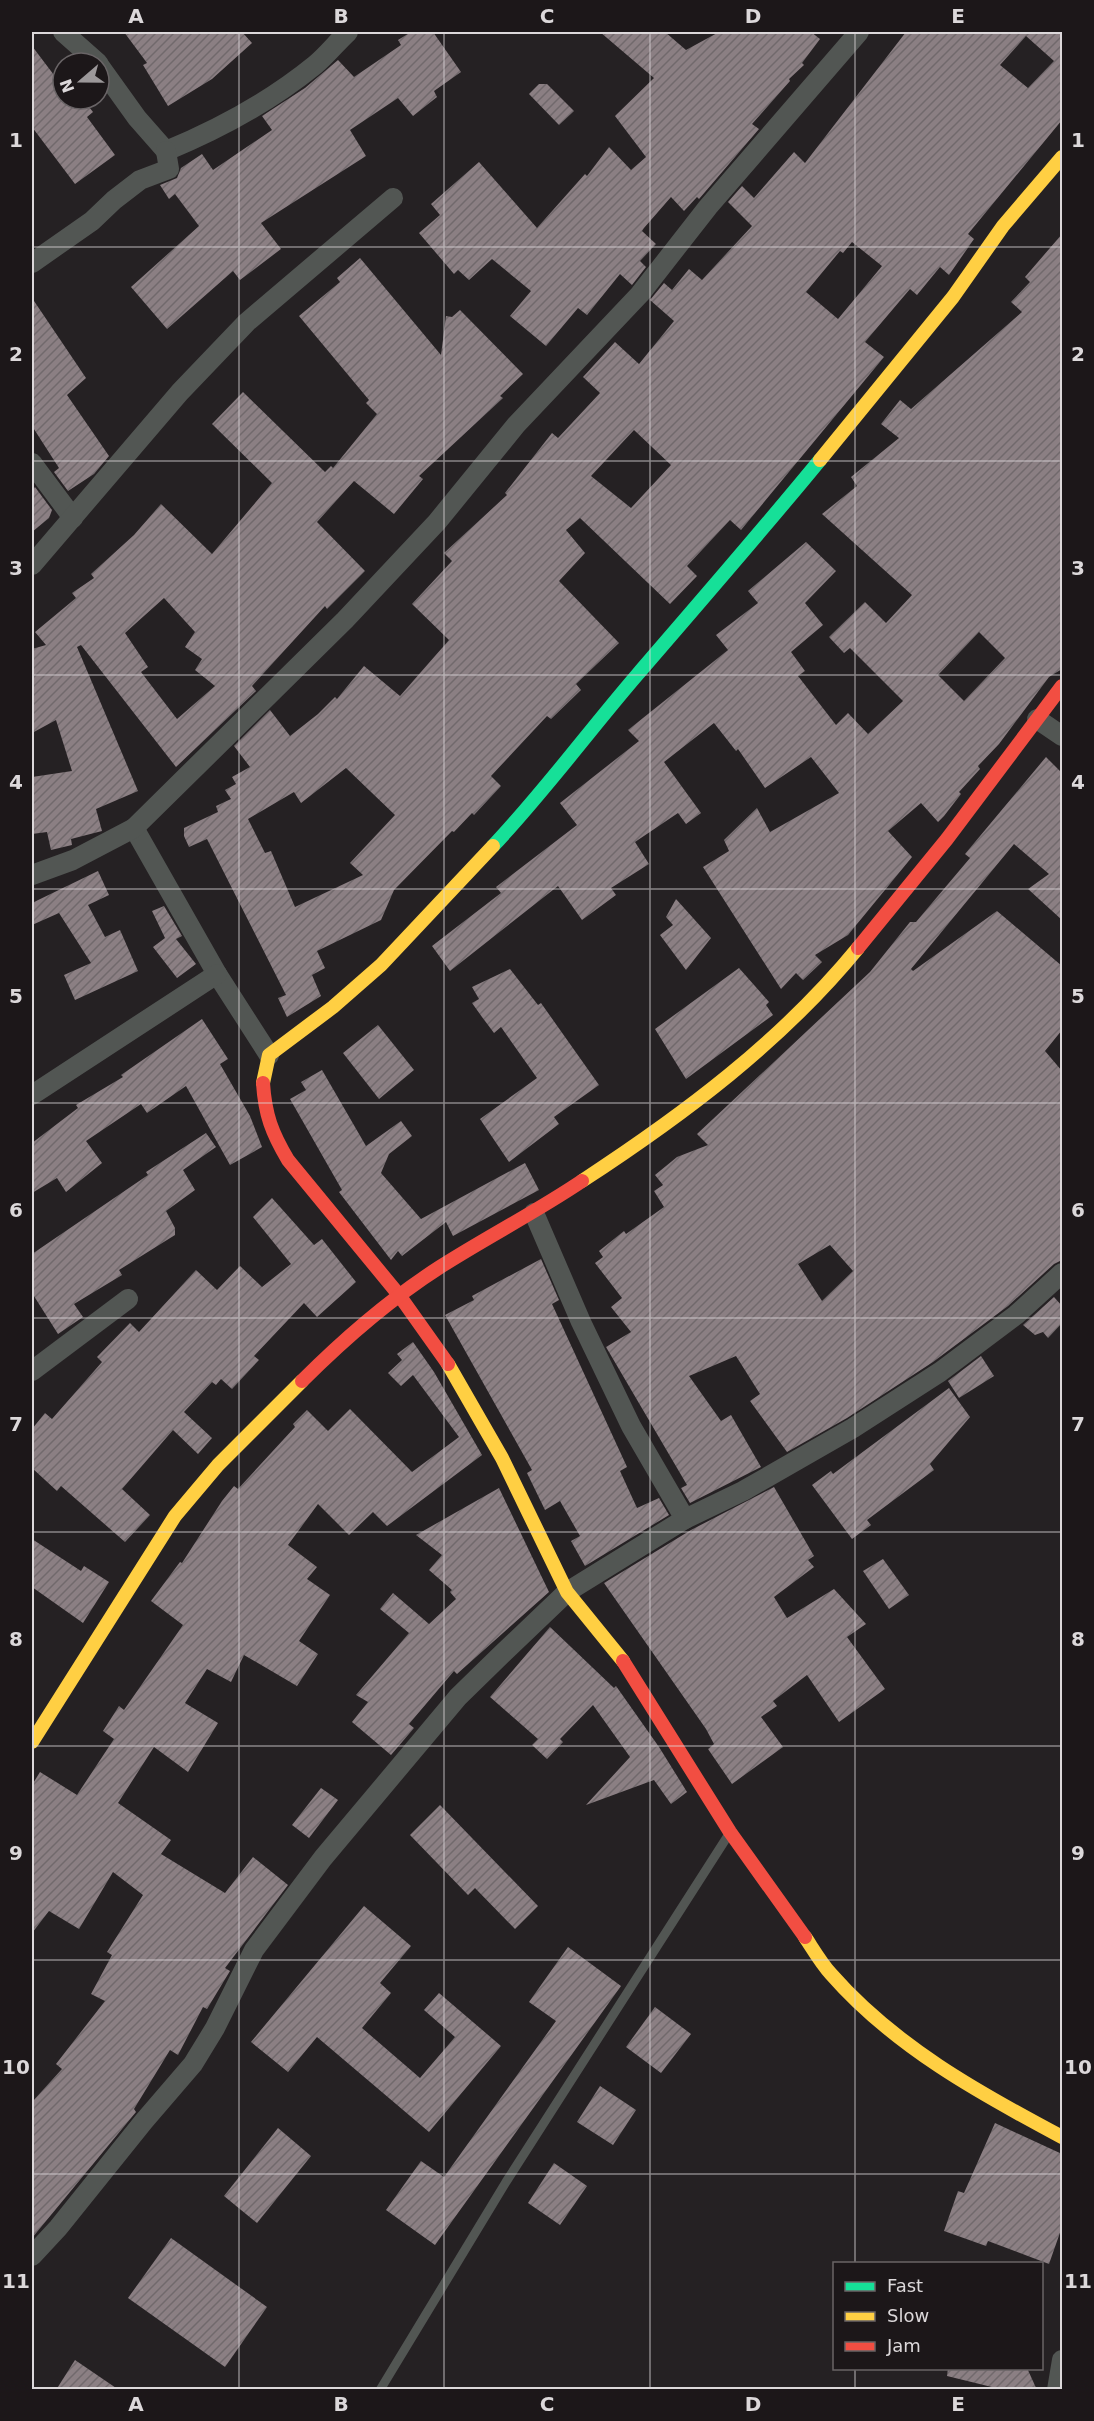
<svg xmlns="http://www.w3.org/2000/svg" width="1094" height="2421" font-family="'DejaVu Sans',sans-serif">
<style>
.building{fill:url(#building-hatch);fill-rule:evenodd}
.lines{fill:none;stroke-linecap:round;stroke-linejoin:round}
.lane{stroke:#525653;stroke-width:9}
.street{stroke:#525653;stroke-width:20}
.fast{stroke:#16e098;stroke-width:14}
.slow{stroke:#ffcf43;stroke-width:14}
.jam{stroke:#f24e42;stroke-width:14}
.grid{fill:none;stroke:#dcd8da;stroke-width:1.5;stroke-opacity:0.55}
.neatline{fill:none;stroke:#dcd8da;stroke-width:2}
.grid-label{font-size:20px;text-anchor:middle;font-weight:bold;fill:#dcd8da}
</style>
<defs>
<pattern id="building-hatch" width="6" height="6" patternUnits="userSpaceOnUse" patternTransform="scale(1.5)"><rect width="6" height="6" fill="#8b7f83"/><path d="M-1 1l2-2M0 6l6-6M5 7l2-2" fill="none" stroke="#71696c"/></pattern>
</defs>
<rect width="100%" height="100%" fill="#252123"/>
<g class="building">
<polygon points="124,32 242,32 252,43 212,79 168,106 143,65 147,63"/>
<polygon points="411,32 433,32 461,72 434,91 437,97 413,116 398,98 350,130 366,156 261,223 281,249 240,280 233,271 167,329 131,287 199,226 175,194 169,199 160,185 177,178 181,168 202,154 213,170 272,130 262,116 305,88 338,60 354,77 401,45 398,40"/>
<polygon points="600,32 665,32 686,50 719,32 811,32 820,39 802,63 804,65 789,79 790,81 752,124 759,129 699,199 697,197 684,211 671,197 644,228 642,231 656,244 640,261 646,267 632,285 620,274 587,315 578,308 546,346 510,316 531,291 492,259 469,280 458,270 454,274 419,233 440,215 431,204 479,162 537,228 585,174 587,176 609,147 631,170 646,157 615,116 654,78"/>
<path d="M906,32H1062V120L968,234L974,239L949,275L940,267L917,295L910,289L865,342L884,357L741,530L730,520L687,566L697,576L670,604L580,518L566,530L585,553L559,581L619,643L576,684L581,690L551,719L547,716L491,776L501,786L474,815L472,813L454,832L452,831L394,890L381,920L317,951L325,968L312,975L321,996L287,1017L278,998L286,995L207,839L189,847L184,836V828L218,812L216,806L231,799L225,790L236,784L232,777L250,767L234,746L270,710L290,736L318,714L335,697L337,699L364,666L400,696L449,640L412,604L452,561L444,553L507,495L505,493L552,433L558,438L600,393L583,377L615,342L639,364L674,321L650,300L664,283L672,290L689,269L702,280L752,226L728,202L742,186L754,198L794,152L805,163ZM1026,36L1054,61L1028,88L1000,65ZM852,242L882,266L838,319L806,292L840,251L843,253ZM634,430L671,465L631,508L591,476ZM346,768L395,815L350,863L363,875L295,907L271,851L265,853L248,819L294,792L301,803Z"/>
<polygon points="32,46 63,87 63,99 83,99 93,112 87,117 115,155 75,184 32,127"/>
<polygon points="539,84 547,84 574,111 559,125 529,94"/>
<path d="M1062,234V669L1049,677L999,744L978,766L980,769L959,792L961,794L944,816L938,822L921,803L888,831L912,857L848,935L815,955L822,962L803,980L796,973L781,989L703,867L729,851L724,840L757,808L770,832L839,793L811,757L765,788L738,749L736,751L714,723L664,762L701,813L686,824L678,813L635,842L649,864L611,888L616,895L582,920L558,886L450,971L432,946L501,893L496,887L577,825L560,803L639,741L628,730L728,650L716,635L758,603L748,591L806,542L836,571L805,603L823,625L791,652L805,671L798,676L836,725L848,713L868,734L903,701L850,648L844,653L829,637L865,602L886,623L912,595L822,514L857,486L851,477L899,438L881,424L900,400L911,409L1022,312L1011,302L1030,282L1025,277ZM979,632L1005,658L964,701L938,675Z"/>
<path d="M360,258L441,355L446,316L452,317L460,310L523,374L500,396L503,398L419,476L423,479L394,514L354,481L317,522L365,571L327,609L325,606L252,686L256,691L176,767L81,645L77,647L138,791L96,809L102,831L71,839L72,845L51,850L47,832L32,834V777L72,771L56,720L32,733V649L46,645L35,632L76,598L72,593L94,578L91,574L134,535L161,504L212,554L272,483L212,424L243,392L325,472L331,466L333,468L377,414L366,403L369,400L299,316L340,282L337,278ZM164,598L195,632L185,647L202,659L195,670L215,686L177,719L141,672L148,667L125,633Z"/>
<polygon points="32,298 86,378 67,395 109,456 94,474 68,491 54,472 59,468 32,426"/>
<polygon points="35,487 52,510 49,518 32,532 32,490"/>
<path d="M1046,757L1062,773V920L1028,889L1049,874L1014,844L911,969L913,971L997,911L1062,966V1030L1045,1051L1062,1071V1260L1054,1264L1008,1306L933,1362L847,1418L787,1452L750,1401L760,1394L736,1356L689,1376L721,1421L731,1415L761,1467L690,1503L681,1488L687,1485L606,1347L631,1332L611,1307L622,1298L595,1263L603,1257L599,1251L624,1231L626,1234L664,1207L654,1191L663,1185L655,1175L677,1157L708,1145L697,1134L870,972L910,922H916L970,858L965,854ZM830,1245L853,1271L822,1301L798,1264Z"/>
<polygon points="98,871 109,895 88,905 105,937 120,930 138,971 75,1000 64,975 91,963 59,913 32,925 32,903"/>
<polygon points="676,899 711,938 686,970 660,935 673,925 666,917"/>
<polygon points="164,906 182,936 176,939 196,964 177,978 153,947 165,938 152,911"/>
<polygon points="739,968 769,1002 766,1005 773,1015 686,1079 655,1029"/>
<polygon points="510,969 538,1005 541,1003 599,1085 554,1117 559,1124 509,1162 480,1119 537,1078 501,1027 494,1033 482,1017 472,1003 479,999 472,987"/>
<polygon points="202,1019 228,1059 220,1064 250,1116 262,1147 230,1165 186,1086 147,1113 141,1104 86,1141 102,1163 66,1192 57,1178 32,1193 32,1143 78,1108 76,1105 123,1077 121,1075"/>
<polygon points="378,1025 414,1070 379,1099 343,1053"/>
<polygon points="322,1070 366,1146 401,1121 412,1136 389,1154 381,1173 421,1219 525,1163 539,1190 453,1236 446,1222 402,1256 398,1251 391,1260 339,1192 342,1190 290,1099 306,1090 301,1082"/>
<polygon points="206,1133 216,1147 183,1170 195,1190 166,1211 175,1228 175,1235 119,1270 122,1275 74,1304 83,1317 58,1334 32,1293 32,1254 148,1175 146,1172"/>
<polygon points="272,1198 314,1245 322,1239 356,1282 317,1317 304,1303 254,1356 259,1360 232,1389 221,1379 216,1385 212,1382 184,1412 212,1438 198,1454 173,1430 122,1489 150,1515 125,1542 61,1486 57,1491 32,1468 32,1429 45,1413 52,1419 102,1362 97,1357 130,1323 139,1332 196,1270 217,1290 240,1266 262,1287 291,1264 253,1217"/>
<polygon points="541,1259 559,1300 552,1304 627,1467 620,1471 637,1508 659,1498 669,1515 585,1566 571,1541 580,1536 560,1501 545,1510 527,1473 532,1470 445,1315 474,1300 472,1296"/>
<polygon points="1054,1297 1062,1306 1062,1323 1048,1338 1043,1332 1035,1335 1023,1325"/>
<polygon points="413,1342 434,1372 482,1455 387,1526 373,1512 349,1535 318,1504 288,1545 317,1567 307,1579 330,1595 299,1641 318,1654 297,1686 244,1655 231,1682 207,1669 185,1703 218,1723 188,1772 154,1747 118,1803 171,1840 161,1854 225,1893 253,1857 288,1885 225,1968 230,1971 207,2009 203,2007 178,2055 170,2050 134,2109 136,2112 32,2238 32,2102 62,2069 56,2064 105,2001 91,1994 112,1955 107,1952 143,1895 113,1872 79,1929 49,1911 32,1933 32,1785 40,1772 77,1795 114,1739 103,1731 119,1706 124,1710 183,1625 151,1601 180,1562 182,1563 222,1501 234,1486 238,1489 295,1427 293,1424 307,1410 328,1431 350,1409 412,1472 459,1437 413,1375 401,1386 388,1373 402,1360 397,1354"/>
<polygon points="981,1356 994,1376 959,1398 948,1381"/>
<polygon points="949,1388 970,1417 930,1464 934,1470 867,1520 871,1525 852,1539 812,1485 831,1471 833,1474"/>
<polygon points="774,1487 814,1556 808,1560 814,1567 774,1597 787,1618 834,1589 866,1624 847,1637 885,1689 839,1722 807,1675 773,1701 777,1706 761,1717 783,1747 732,1784 708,1749 714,1744 706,1729 604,1583 691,1530"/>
<polygon points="499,1488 549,1592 457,1674 454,1671 409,1724 414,1728 391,1755 352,1722 368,1702 356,1695 409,1633 380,1609 393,1593 429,1624 456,1599 450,1592 452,1590 429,1570 442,1555 416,1535"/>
<polygon points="32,1539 81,1571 84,1566 109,1582 83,1623 32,1587"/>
<polygon points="883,1559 909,1595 889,1609 863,1571"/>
<polygon points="550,1627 614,1688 616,1686 659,1747 687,1792 671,1804 654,1780 586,1805 630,1757 593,1705 560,1739 563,1742 547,1759 532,1745 538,1739 490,1697"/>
<polygon points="321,1788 338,1800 309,1838 292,1825"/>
<polygon points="440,1805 538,1906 515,1929 475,1888 468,1895 410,1835"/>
<polygon points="364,1906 411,1946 380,1983 391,1993 362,2028 420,2078 455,2037 424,2010 439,1993 501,2046 429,2132 317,2037 288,2072 251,2042"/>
<polygon points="568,1947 621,1986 435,2245 386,2210 421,2161 444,2177 556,2021 529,2002"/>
<polygon points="655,2007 691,2034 661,2073 626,2047"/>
<polygon points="600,2086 636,2110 613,2145 577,2122"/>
<polygon points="995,2123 1062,2154 1062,2227 1049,2264 988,2241 986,2246 944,2231 958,2191 964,2193"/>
<polygon points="278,2128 311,2156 257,2223 224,2196"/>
<polygon points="554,2163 587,2186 560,2225 528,2203"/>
<polygon points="171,2238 267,2307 225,2367 128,2298"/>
<polygon points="75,2360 119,2390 56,2390"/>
<polygon points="948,2368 1027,2368 1037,2390 1004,2390 947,2376"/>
</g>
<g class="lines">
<polyline class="lane" points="380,2390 506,2182 729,1834"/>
<g class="street">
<polyline points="63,32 98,63"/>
<path d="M99,65L137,118L166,151C217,130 272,100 315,65C327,55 337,42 348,32"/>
<polyline points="32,263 92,221 114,200 140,180 169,169 166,151"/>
<polyline points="32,463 73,518"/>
<polyline points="32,565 180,392 247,322 393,198"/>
<polyline points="1037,719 1062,736"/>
<polyline points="134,828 217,974 269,1055"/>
<polyline points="32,875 73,860 134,828 345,620 437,522 516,425 640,294 708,207 859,32"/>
<polyline points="32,1095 217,974"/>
<polyline points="534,1213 581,1322 631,1426 685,1519"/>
<polyline points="32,1371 128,1299"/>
<polyline points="32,2256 58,2228 144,2121 193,2064 215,2028 254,1950 323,1858 458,1697 501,1655 567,1592 685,1519 743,1491 853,1428 940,1372 1016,1315 1062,1273"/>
<polyline points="1057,2390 1062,2360"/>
</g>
<path class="fast" d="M493,846C544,792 588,732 637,675C698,604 760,533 820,460"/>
<g class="slow">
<polyline points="820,460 953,297 1003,226 1062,157"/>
<polyline points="263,1083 269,1055 333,1007 381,965 493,846"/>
<path d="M582,1181C683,1115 781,1042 858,948"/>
<polyline points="448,1364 502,1458 567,1592 623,1661"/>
<polyline points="32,1742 175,1516 218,1465 302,1381"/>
<path d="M805,1937C813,1949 821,1963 831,1974C894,2046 979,2093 1062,2137"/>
</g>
<g class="jam">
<polyline points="858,948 947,839 1062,686"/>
<path d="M263,1083C265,1115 272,1133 288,1160L399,1295L448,1364"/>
<path d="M302,1381C344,1339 390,1299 440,1267C487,1237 536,1212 582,1181"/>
<polyline points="623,1661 730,1832 805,1937"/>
</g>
</g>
<path class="grid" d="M239,32V2390M444,32V2390M650,32V2390M855,32V2264M32,247H1062M32,461H1062M32,675H1062M32,889H1062M32,1103H1062M32,1318H1062M32,1532H1062M32,1746H1062M32,1960H1062M32,2174H1062M855,2368V2390"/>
<rect width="1094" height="2421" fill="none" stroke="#1c1719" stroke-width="66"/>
<rect x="833" y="2262" width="210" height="108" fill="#1c1719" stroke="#696466" stroke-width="1.5"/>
<rect x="845" y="2282" width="30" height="9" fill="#16e098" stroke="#696466" stroke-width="1.5"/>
<text x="887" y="2292" font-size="18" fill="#dcd8da">Fast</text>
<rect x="845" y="2312" width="30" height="9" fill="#ffcf43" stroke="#696466" stroke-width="1.5"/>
<text x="887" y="2322" font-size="18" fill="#dcd8da">Slow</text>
<rect x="845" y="2342" width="30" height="9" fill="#f24e42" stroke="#696466" stroke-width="1.5"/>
<text x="887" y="2352" font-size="18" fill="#dcd8da">Jam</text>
<g transform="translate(81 81) rotate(250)"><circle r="28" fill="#1c1719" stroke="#696466" stroke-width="1.5"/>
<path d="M0-4.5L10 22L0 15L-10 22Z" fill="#9c989a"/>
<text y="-9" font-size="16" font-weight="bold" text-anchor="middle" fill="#dcd8da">N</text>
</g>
<rect x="33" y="33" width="1028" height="2355" class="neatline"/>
<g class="grid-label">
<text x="136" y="23">A</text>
<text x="341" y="23">B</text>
<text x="547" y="23">C</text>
<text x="753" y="23">D</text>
<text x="958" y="23">E</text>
<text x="16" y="147">1</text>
<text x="1078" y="147">1</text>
<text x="16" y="361">2</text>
<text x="1078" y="361">2</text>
<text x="16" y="575">3</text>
<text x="1078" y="575">3</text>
<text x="16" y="789">4</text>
<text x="1078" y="789">4</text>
<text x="16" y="1003">5</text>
<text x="1078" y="1003">5</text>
<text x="16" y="1217">6</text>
<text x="1078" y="1217">6</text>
<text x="16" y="1431">7</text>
<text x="1078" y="1431">7</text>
<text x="16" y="1646">8</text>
<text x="1078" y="1646">8</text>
<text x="16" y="1860">9</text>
<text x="1078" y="1860">9</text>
<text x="16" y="2074">10</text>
<text x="1078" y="2074">10</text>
<text x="16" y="2288">11</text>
<text x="1078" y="2288">11</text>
<text x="136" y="2411">A</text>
<text x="341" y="2411">B</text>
<text x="547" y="2411">C</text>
<text x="753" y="2411">D</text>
<text x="958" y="2411">E</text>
</g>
</svg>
